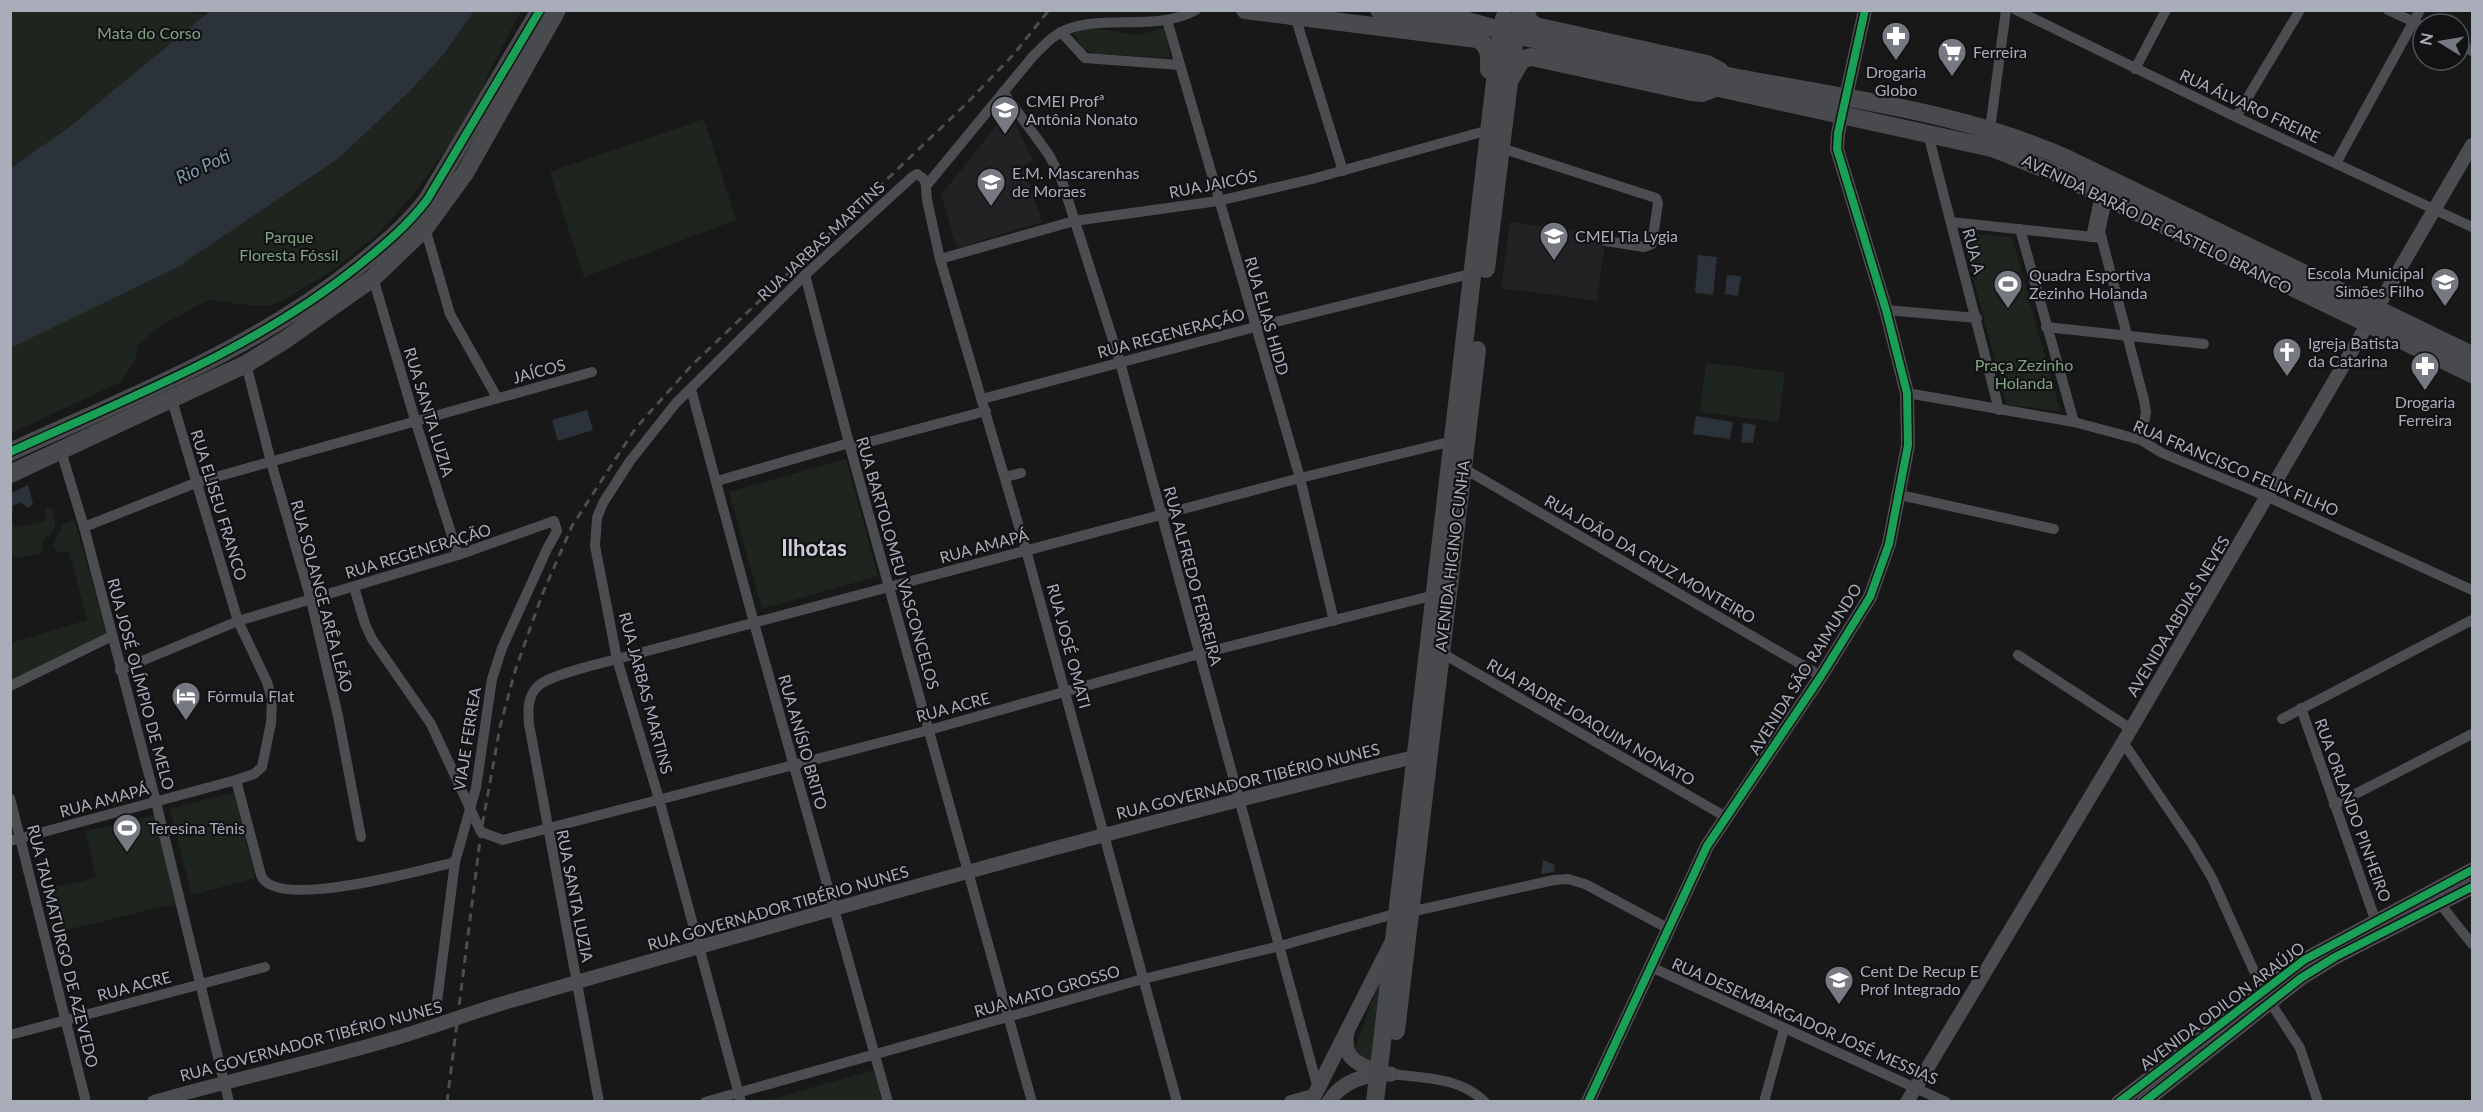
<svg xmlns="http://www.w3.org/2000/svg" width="2483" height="1112" font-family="Lato,sans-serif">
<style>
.built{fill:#222224}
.green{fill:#1e251f}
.water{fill:#2b323a}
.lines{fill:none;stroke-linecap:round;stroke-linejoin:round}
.minor{stroke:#4c4d51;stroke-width:10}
.tertiary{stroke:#4c4d51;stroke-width:14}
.secondary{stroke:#4b4b4f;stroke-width:15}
.primary{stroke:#494a4d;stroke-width:18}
.rail{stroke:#4c4d50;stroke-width:3;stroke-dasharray:8 6;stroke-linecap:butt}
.primary-bridge{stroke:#494a4d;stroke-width:18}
.cycleway-casing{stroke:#121214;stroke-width:11}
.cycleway{stroke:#1a9f57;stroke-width:8}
.labels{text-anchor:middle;stroke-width:4.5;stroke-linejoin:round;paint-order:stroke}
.park-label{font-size:16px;fill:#80a383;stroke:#121214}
.poi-label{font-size:16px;fill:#a9adb9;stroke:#121214;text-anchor:start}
.street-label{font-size:16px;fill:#a9adb9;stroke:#121214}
.water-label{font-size:18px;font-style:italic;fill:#809bb3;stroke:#121214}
.district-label{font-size:22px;font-weight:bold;fill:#cacdd5;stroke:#121214}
</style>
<rect width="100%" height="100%" fill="#181818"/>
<g class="built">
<polygon points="1009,110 1033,161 1023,166 1042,222 957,248 941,195"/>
<polygon points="1510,222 1606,235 1597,301 1501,288"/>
</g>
<g class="green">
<path d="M194,10L193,13L206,14L207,11H210L207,14C143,68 80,121 11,168V11Z"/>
<polygon points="474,11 521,11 492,66 481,93 450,143 417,190 378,234 333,270 284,300 267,306 238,304 210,299 159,327 137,346 136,359 121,382 11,433 11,348 178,267 339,158 409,92 444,54"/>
<path d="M1165,27L1170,58L1096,54L1083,49L1073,32C1096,23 1118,36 1141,34C1149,33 1157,29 1165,27Z"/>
<polygon points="704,119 736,220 584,277 550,172"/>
<polygon points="1961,233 2012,237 2060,411 2007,405"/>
<polygon points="1706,363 1785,372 1779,422 1700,412"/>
<polygon points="846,459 878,576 762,609 729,492"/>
<path d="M50,508L53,510C56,529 57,529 42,541L43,553L17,558L11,554V521L16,528L46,521L45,509Z"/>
<polygon points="74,519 107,635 11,682 11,643 87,620 69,551 57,553 53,546 63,524"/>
<polygon points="234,792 255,878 192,895 170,809"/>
<polygon points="155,815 175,904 53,933 43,890 96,878 86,831"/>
<path d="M1381,977L1374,1062C1364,1061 1359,1056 1355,1048Z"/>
<polygon points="873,1070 882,1101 765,1101"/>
</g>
<g class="water">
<polygon points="210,11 474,11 444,54 409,92 339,158 178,267 11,348 11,168 69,127"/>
<polygon points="1698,255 1717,257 1713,295 1695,293"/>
<polygon points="1727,275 1741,276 1738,296 1725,294"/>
<polygon points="587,410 593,430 558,441 552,420"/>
<polygon points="1696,416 1733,422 1730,439 1693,434"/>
<polygon points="1743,423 1756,425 1753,443 1741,442"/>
<polygon points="28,485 33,504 28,508 21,502 12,506 13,512 11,513 11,493"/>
<polygon points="1543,860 1555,865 1554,872 1541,874"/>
</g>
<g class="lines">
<g class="minor">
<polyline points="2016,10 2236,117 2472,227"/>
<polyline points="2388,10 2423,26"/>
<polyline points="1295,16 1343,171"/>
<polyline points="1167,20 1300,478 1334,621"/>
<polyline points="1061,32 1085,58 1180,65"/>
<polyline points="2459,44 2472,51"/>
<polyline points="2135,69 2166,10"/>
<polyline points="1003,92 1049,155 1061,178 1120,362 1317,1085"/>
<polyline points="2236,117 2300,10"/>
<polyline points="1990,129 2006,10"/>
<polyline points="1928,134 1999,410"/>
<polyline points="1501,148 1656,198 1658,203 1652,244 1644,247 1606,241"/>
<polyline points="2336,163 2420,10"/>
<polyline points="2107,199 2100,232 2144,400 2146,412 2141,440"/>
<polyline points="1951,222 2102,238"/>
<polyline points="425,228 450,314 495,394 494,399"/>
<polyline points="2020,229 2074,422"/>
<polyline points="2091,237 2100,195"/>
<polyline points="940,259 1074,221 1218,201 1312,179 1489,130"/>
<polyline points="805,275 850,447 1032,1102"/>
<polyline points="373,278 416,423 458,555"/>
<polyline points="1886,310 1977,318"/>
<polyline points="2046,327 2204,344"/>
<polyline points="246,364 271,462 311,600 338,716 361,837"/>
<polyline points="691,389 754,623 888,1102"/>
<polyline points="1907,393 2074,422 2141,440 2162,453 2268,497 2472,590"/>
<polyline points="982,399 1255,327 1474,273"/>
<polyline points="850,447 986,411"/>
<polyline points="61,451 84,527 156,802 229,1102"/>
<polyline points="1463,468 1821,676"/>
<polyline points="1005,477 1021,473"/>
<polyline points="717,481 849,443"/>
<polyline points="1900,495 2054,529"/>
<polyline points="84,527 198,482 592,372"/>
<polyline points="354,587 365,624 372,639 431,724 481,832 503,840 929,730 1199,654 1435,595"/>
<polyline points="1440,652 1726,817"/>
<polyline points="2018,655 2131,729"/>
<polyline points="120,670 238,621 458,555 554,521 557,531 547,549 502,648 492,679 476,788 455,862 436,1009"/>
<polyline points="10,686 112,636"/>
<polyline points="2301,708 2376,922"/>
<polyline points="2282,719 2472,620"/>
<polyline points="2123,742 2192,844 2212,878 2263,991 2300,1048 2318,1102"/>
<path d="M236,780L261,875C274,912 425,869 455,862"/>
<polyline points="10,798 86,1102"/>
<polyline points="2334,805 2472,734"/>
<polyline points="10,841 236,780 254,774 262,767 271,723 272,699 267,682 238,621 171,397"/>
<polyline points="2437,900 2472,944"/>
<polyline points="1410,912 1554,880 1568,879 1585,884 1669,929"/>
<polyline points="1651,967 1946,1102"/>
<polyline points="10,1035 265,967"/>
<path d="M1391,1074C1424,1078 1460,1077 1485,1102"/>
<path d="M599,1102L529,724C528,711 527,698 537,687C548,675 599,664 617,659L1300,478L1453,441"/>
<polyline points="705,1102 1143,979 1280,946 1398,913"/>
<polyline points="741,1102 659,799 617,659 595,546 597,518 603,503 630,461 676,403 805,275 912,177 917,174 924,179 926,186"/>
<path d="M1177,1102L1026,550L940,259L927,200L926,186L1034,55C1041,49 1047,41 1055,36C1090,10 1154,34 1196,10"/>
<polyline points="1764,1102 1784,1029"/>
</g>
<g class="tertiary">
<path d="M154,1102C232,1079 311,1063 389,1040C431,1028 472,1012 514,1000C813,914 1112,829 1414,757"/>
<polyline points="1291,1102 1313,1096"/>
<polyline points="1588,1102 1707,846 1821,676 1870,597 1889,544 1908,445 1907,393 1886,310 1837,149 1838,133 1865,10"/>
<polyline points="1907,1102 2131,729 2472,145"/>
</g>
<g class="secondary">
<path d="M1347,1032C1342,1059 1357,1063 1379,1073"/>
<polyline points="1311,1102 1392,942"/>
<path d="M1329,1102C1341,1081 1368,1073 1391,1074"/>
<polyline points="2119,1102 2304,960 2472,870"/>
<polyline points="2144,1102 2301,978 2335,957 2472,887"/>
</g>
<g class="primary">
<path d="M1245,10L1477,39C1491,46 1489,57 1489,70"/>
<polyline points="1379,10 1460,19 1529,38 1696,76"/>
<polyline points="1525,10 1529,21 1535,26 1707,64 1720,71"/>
<polyline points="1696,76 1705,85 1992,148 2058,174 2472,374"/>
<path d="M1696,76L1708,72C1828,97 1955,108 2068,159L2472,355"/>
<polyline points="1511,78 1522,59 1532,57 1692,92 1702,93 1715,88"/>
<polyline points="1486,269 1513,50"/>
<path d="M10,452C130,397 255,349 358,266C383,246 408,225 427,200L540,10"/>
<polyline points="10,474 246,364 285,340 373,278 425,228 465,173 557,10"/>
<polyline points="1396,1031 1477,350"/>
<polyline points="1375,1102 1499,47"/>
</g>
<polyline class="rail" points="447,1102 481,832 500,727 515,671 542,595 572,526 635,429 692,365 965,105 1014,54 1049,10"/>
<g class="primary-bridge">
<polyline points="1499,47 1504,18"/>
<polyline points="1513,50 1517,20"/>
</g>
<g class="cycleway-casing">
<g id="cycleway">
<path d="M10,452C130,397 255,349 358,266C383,246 408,225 427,200L540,10"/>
<polyline points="1588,1102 1707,846 1821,676 1870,597 1889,544 1908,445 1907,393 1886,310 1837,149 1838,133 1865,10"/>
<polyline points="2119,1102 2304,960 2472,870"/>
<polyline points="2144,1102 2301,978 2335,957 2472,887"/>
</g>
</g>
<use href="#cycleway" class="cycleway"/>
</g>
<defs>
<g id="pharmacy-pin" transform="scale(1.5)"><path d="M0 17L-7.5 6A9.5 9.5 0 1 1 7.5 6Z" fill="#767981" stroke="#121214"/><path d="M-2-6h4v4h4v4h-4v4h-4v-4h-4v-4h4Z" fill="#fff"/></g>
<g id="supermarket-pin" transform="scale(1.5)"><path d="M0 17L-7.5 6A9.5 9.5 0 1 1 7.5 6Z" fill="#767981" stroke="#121214"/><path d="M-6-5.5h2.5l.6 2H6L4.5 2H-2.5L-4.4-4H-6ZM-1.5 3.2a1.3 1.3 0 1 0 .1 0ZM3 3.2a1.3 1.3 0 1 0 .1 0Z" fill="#fff"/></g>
<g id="school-pin" transform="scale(1.5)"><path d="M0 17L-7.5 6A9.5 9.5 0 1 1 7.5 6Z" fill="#767981" stroke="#121214"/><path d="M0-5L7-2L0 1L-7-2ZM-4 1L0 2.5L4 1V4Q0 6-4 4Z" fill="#fff"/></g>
<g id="stadium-pin" transform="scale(1.5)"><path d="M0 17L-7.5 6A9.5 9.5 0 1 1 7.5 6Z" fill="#767981" stroke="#121214"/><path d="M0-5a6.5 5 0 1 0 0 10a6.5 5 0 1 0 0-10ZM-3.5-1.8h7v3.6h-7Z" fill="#fff"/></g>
<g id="church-pin" transform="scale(1.5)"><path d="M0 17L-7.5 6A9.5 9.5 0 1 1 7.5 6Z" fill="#767981" stroke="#121214"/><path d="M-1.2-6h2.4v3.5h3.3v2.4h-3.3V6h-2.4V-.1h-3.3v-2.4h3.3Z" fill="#fff"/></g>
<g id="hotel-pin" transform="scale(1.5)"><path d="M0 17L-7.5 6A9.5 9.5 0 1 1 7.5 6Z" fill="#767981" stroke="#121214"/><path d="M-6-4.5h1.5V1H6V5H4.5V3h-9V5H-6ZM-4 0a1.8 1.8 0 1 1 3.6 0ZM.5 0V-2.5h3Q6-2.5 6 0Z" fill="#fff"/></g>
</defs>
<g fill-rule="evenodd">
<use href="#pharmacy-pin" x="1896" y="36"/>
<use href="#supermarket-pin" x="1952" y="52"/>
<use href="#school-pin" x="1005" y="110"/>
<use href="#school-pin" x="991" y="182"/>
<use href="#school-pin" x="1554" y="236"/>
<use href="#school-pin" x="2445" y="282"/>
<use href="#stadium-pin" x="2008" y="284"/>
<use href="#church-pin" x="2287" y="352"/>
<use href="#pharmacy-pin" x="2425" y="366"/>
<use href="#hotel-pin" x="186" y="696"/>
<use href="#stadium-pin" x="127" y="828"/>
<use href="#school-pin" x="1839" y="980"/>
</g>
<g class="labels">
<g class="park-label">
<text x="149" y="39">Mata do Corso</text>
<text x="289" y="243">Parque<tspan x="289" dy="18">Floresta Fóssil</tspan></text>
<text x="2024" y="371">Praça Zezinho<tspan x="2024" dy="18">Holanda</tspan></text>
</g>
<g class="poi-label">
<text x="1973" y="58">Ferreira</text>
<text x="1896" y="78" text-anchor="middle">Drogaria<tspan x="1896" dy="18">Globo</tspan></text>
<text x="1026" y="107">CMEI Profª<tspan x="1026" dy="18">Antônia Nonato</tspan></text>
<text x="1012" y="179">E.M. Mascarenhas<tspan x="1012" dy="18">de Moraes</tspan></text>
<text x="1575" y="242">CMEI Tia Lygia</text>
<text x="2424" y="279" text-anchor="end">Escola Municipal<tspan x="2424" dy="18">Simões Filho</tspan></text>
<text x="2029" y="281">Quadra Esportiva<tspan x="2029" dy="18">Zezinho Holanda</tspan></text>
<text x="2308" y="349">Igreja Batista<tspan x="2308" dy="18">da Catarina</tspan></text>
<text x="2425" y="408" text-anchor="middle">Drogaria<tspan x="2425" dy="18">Ferreira</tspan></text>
<text x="207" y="702">Fórmula Flat</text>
<text x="148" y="834">Teresina Tênis</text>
<text x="1860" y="977">Cent De Recup E<tspan x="1860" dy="18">Prof Integrado</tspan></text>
</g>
<g class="street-label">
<text transform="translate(2250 106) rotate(25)" y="6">RUA ÁLVARO FREIRE</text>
<text transform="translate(1213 184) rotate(-11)" y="6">RUA JAICÓS</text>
<text transform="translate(2157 224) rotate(26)" y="6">AVENIDA BARÃO DE CASTELO BRANCO</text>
<text transform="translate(821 241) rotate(-43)" y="6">RUA JARBAS MARTINS</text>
<text transform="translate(1974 251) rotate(75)" y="6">RUA A</text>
<text transform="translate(1267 316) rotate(74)" y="6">RUA ELIAS HIDD</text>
<text transform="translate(1171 333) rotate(-15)" y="6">RUA REGENERAÇÃO</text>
<text transform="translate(539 371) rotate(-15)" y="6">JAÍCOS</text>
<text transform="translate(429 412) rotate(73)" y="6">RUA SANTA LUZIA</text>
<text transform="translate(2236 468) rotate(23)" y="6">RUA FRANCISCO FELIX FILHO</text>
<text transform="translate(219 505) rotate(73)" y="6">RUA ELISEU FRANCO</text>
<text transform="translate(984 546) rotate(-15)" y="6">RUA AMAPÁ</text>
<text transform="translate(418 551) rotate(-17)" y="6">RUA REGENERAÇÃO</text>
<text transform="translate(1452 556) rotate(-83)" y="6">AVENIDA HIGINO CUNHA</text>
<text transform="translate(1650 559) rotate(30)" y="6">RUA JOÃO DA CRUZ MONTEIRO</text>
<text transform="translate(898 563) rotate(74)" y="6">RUA BARTOLOMEU VASCONCELOS</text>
<text transform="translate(1193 576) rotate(75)" y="6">RUA ALFREDO FERREIRA</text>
<text transform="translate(322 596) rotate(75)" y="6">RUA SOLANGE ARÊA LEÃO</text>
<text transform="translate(2178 616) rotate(-59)" y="6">AVENIDA ABDIAS NEVES</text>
<text transform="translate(1069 646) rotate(75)" y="6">RUA JOSÉ OMATI</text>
<text transform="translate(1805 669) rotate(-58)" y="6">AVENIDA SÃO RAIMUNDO</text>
<text transform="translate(141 684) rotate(75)" y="6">RUA JOSÉ OLÍMPIO DE MELO</text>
<text transform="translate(646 693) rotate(75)" y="6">RUA JARBAS MARTINS</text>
<text transform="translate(953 707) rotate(-15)" y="6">RUA ACRE</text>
<text transform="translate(1591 722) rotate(30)" y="6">RUA PADRE JOAQUIM NONATO</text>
<text transform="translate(467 739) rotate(-81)" y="6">VIAJE FERREA</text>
<text transform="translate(803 742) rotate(74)" y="6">RUA ANÍSIO BRITO</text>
<text transform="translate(1248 781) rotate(-14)" y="6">RUA GOVERNADOR TIBÉRIO NUNES</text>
<text transform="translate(104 800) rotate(-15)" y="6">RUA AMAPÁ</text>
<text transform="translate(2353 810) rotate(70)" y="6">RUA ORLANDO PINHEIRO</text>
<text transform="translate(575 896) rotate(79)" y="6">RUA SANTA LUZIA</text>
<text transform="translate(778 908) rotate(-16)" y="6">RUA GOVERNADOR TIBÉRIO NUNES</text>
<text transform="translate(63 946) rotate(76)" y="6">RUA TAUMATURGO DE AZEVEDO</text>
<text transform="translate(134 986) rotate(-15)" y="6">RUA ACRE</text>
<text transform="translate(1047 991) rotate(-16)" y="6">RUA MATO GROSSO</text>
<text transform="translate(2222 1006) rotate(-37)" y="6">AVENIDA ODILON ARAÚJO</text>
<text transform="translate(1805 1021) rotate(24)" y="6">RUA DESEMBARGADOR JOSÉ MESSIAS</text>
<text transform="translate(311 1041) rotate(-15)" y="6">RUA GOVERNADOR TIBÉRIO NUNES</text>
</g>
<g class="water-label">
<text transform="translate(203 167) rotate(-25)" y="6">Rio Poti</text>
</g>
<g class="district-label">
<text x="814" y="556">Ilhotas</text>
</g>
</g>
<rect width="2483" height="1112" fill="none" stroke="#a9adb9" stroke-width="24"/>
<g transform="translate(2441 42) rotate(281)"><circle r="28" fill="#121214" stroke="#4e5056" stroke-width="1.5"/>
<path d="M0-4.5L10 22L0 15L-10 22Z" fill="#767981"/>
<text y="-9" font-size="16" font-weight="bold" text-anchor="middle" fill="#a9adb9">N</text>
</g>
</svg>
